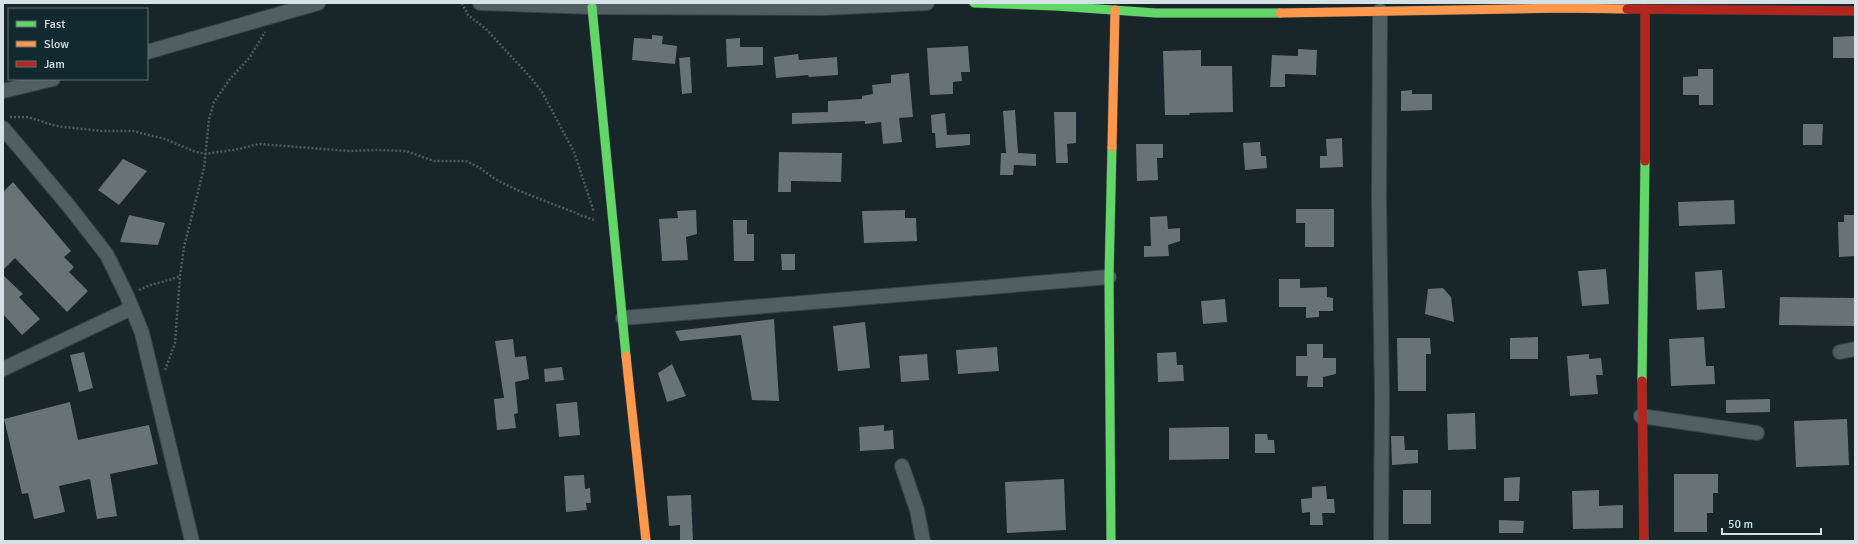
<svg xmlns="http://www.w3.org/2000/svg" width="1858" height="544" font-family="Signika,sans-serif">
<style>
.building{fill:#687375}
.lines{fill:none;stroke-linecap:round;stroke-linejoin:round}
.street-casing{stroke:#384245;stroke-width:16}
.fast-casing{stroke:#384245;stroke-width:10}
.slow-casing{stroke:#384245;stroke-width:10}
.jam-casing{stroke:#384245;stroke-width:10}
.path{stroke:#505b5f;stroke-width:2.5;stroke-dasharray:2 2;stroke-linecap:butt}
.street{stroke:#515f63;stroke-width:14}
.fast{stroke:#63d668;stroke-width:9}
.slow{stroke:#ff974d;stroke-width:9}
.jam{stroke:#b3261e;stroke-width:9}
</style>
<rect width="100%" height="100%" fill="#182529"/>
<g class="building">
<polygon points="652,35 663,36 662,44 677,46 675,64 632,60 634,38 652,39"/>
<polygon points="1855,36 1855,58 1833,58 1833,37"/>
<polygon points="740,38 740,47 763,47 763,65 727,67 726,39"/>
<polygon points="968,46 970,72 961,72 962,81 953,82 953,94 930,95 927,48"/>
<polygon points="1298,49 1317,50 1316,75 1285,74 1285,87 1270,87 1272,55 1298,56"/>
<polygon points="1201,50 1201,66 1232,66 1233,112 1190,113 1189,115 1165,115 1163,51"/>
<polygon points="798,54 799,60 837,57 838,75 809,77 808,75 776,78 774,57"/>
<polygon points="690,57 692,93 682,94 679,58"/>
<polygon points="1698,69 1713,69 1713,105 1699,105 1699,95 1683,95 1683,77 1698,76"/>
<polygon points="909,73 913,117 899,118 902,142 883,144 881,122 865,124 865,121 792,124 792,113 828,112 828,101 862,99 862,96 873,94 872,85 891,83 891,75"/>
<polygon points="1412,90 1412,94 1432,94 1432,110 1401,111 1401,91"/>
<polygon points="1015,110 1018,153 1036,154 1036,166 1014,165 1013,175 1000,175 1001,153 1006,153 1003,111"/>
<polygon points="1054,112 1076,112 1076,143 1067,144 1068,163 1056,163"/>
<polygon points="945,113 947,135 970,134 970,145 936,148 935,133 932,133 931,115"/>
<polygon points="1803,124 1823,124 1822,145 1803,145"/>
<polygon points="1342,138 1343,167 1320,168 1320,156 1327,156 1326,139"/>
<polygon points="1260,142 1261,156 1266,156 1267,168 1245,170 1243,143"/>
<polygon points="1136,144 1163,144 1163,158 1157,158 1158,180 1137,181"/>
<polygon points="779,152 842,153 841,182 791,181 791,192 778,192"/>
<polygon points="123,159 147,171 119,205 98,190"/>
<polygon points="13,182 71,251 64,257 74,267 69,272 88,291 67,312 15,258 3,270 3,192"/>
<polygon points="1734,200 1735,224 1679,226 1678,202"/>
<polygon points="1296,209 1334,209 1334,247 1305,247 1305,223 1296,223"/>
<polygon points="696,210 697,234 686,237 688,260 662,261 659,219 678,218 677,211"/>
<polygon points="905,210 905,218 916,218 917,241 864,243 862,211"/>
<polygon points="129,215 165,223 158,245 120,242"/>
<polygon points="1844,215 1855,215 1855,256 1839,257 1838,222 1844,222"/>
<polygon points="1167,216 1168,229 1180,228 1180,241 1168,245 1169,256 1144,257 1144,246 1151,246 1150,217"/>
<polygon points="733,220 747,220 747,234 754,234 754,261 734,261"/>
<polygon points="781,254 795,254 795,270 782,270"/>
<polygon points="1606,269 1609,304 1582,306 1578,271"/>
<polygon points="1722,270 1725,308 1697,310 1695,272"/>
<polygon points="3,275 23,294 19,297 40,319 22,335 3,314"/>
<polygon points="1279,279 1300,279 1300,288 1327,287 1327,297 1333,298 1333,311 1319,311 1319,317 1306,318 1306,307 1279,307"/>
<polygon points="1443,288 1451,297 1454,322 1425,314 1428,289"/>
<polygon points="1780,297 1855,298 1855,326 1779,325"/>
<polygon points="1225,299 1227,322 1203,324 1201,301"/>
<polygon points="774,319 779,401 752,400 741,335 680,341 675,331"/>
<polygon points="865,322 870,368 838,371 833,326"/>
<polygon points="1538,337 1538,359 1510,359 1510,338"/>
<polygon points="1704,337 1706,366 1714,366 1715,384 1671,386 1669,339"/>
<polygon points="1397,338 1430,338 1431,354 1426,354 1426,391 1398,391"/>
<polygon points="513,339 515,357 526,356 529,379 515,382 518,413 514,414 516,428 497,430 494,399 504,398 495,341"/>
<polygon points="1307,344 1323,344 1323,358 1336,358 1336,374 1323,377 1323,387 1307,387 1308,376 1296,376 1296,356 1307,356"/>
<polygon points="997,347 999,371 958,374 956,350"/>
<polygon points="84,352 93,388 79,392 70,355"/>
<polygon points="1176,352 1177,365 1183,365 1184,381 1158,382 1157,353"/>
<polygon points="927,354 929,380 901,382 899,356"/>
<polygon points="1589,354 1589,359 1601,358 1603,375 1596,375 1598,394 1570,396 1567,356"/>
<polygon points="672,364 686,396 667,402 658,373"/>
<polygon points="562,367 564,380 545,382 544,369"/>
<polygon points="1770,399 1770,412 1726,413 1726,400"/>
<polygon points="70,402 78,440 149,425 158,464 110,474 117,516 97,519 90,479 59,486 65,512 34,519 28,493 22,494 4,419"/>
<polygon points="577,402 580,435 559,437 556,404"/>
<polygon points="1475,413 1476,449 1448,450 1447,414"/>
<polygon points="1847,419 1849,465 1796,467 1794,421"/>
<polygon points="884,425 884,431 893,430 894,449 860,451 859,427"/>
<polygon points="1213,427 1229,427 1229,459 1169,460 1169,428"/>
<polygon points="1255,434 1267,434 1268,440 1274,440 1275,453 1255,453"/>
<polygon points="1391,436 1404,436 1405,450 1418,450 1418,463 1392,465"/>
<polygon points="1674,474 1718,474 1718,493 1713,493 1713,513 1707,513 1707,532 1674,532"/>
<polygon points="584,475 585,489 590,488 591,503 586,503 587,510 566,512 564,476"/>
<polygon points="1520,477 1519,501 1504,501 1504,478"/>
<polygon points="1064,479 1066,530 1007,533 1005,482"/>
<polygon points="1326,486 1327,499 1334,499 1335,513 1322,513 1323,525 1310,525 1310,512 1302,513 1301,499 1312,498 1312,487"/>
<rect x="1403" y="490" width="28" height="34"/>
<polygon points="1599,490 1599,506 1623,505 1623,528 1573,529 1572,491"/>
<polygon points="691,495 693,541 680,541 680,525 669,526 667,496"/>
<polygon points="1499,520 1524,521 1523,533 1499,533"/>
</g>
<g class="lines">
<g class="street-casing">
<g id="street">
<polyline points="480,3 592,7 823,8 927,3"/>
<polyline points="1380,11 1379,201 1382,395 1381,541"/>
<polyline points="147,52 318,3"/>
<polyline points="3,91 53,79"/>
<polyline points="3,128 68,205 107,255 127,296 142,333 192,541"/>
<polyline points="623,318 1109,277"/>
<polyline points="1840,352 1855,349"/>
<polyline points="3,369 132,308"/>
<polyline points="1641,416 1757,433"/>
<polyline points="902,466 917,510 923,541"/>
</g>
</g>
<g class="fast-casing">
<g id="fast">
<polyline points="974,3 1056,6 1156,13 1280,13"/>
<polyline points="592,7 626,356"/>
<polyline points="1642,381 1645,161"/>
<polyline points="1111,541 1109,277 1112,147"/>
</g>
</g>
<g class="slow-casing">
<g id="slow">
<polyline points="1280,13 1562,8 1627,9"/>
<polyline points="1112,147 1115,10"/>
<polyline points="626,356 646,541"/>
</g>
</g>
<g class="jam-casing">
<g id="jam">
<polyline points="1627,9 1855,11"/>
<polyline points="1645,161 1645,9"/>
<polyline points="1642,381 1644,541"/>
</g>
</g>
<g class="path">
<polyline points="462,3 468,15 487,30 531,78 542,92 574,152 594,212"/>
<polyline points="10,117 28,117 56,126 102,131 133,131 165,139 193,151 205,154 239,149 259,144 349,151 376,150 406,151 434,161 466,161 480,168 495,179 517,190 596,221"/>
<path d="M139,290C152,283 166,282 180,276"/>
<polyline points="165,370 175,343 180,276 184,247 204,168 209,119 214,102 230,79 250,57 265,32"/>
</g>
<use href="#street" class="street"/>
<use href="#fast" class="fast"/>
<use href="#slow" class="slow"/>
<use href="#jam" class="jam"/>
</g>
<rect width="1858" height="544" fill="none" stroke="#d4e1e5" stroke-width="8"/>
<rect x="8" y="8" width="140" height="72" fill="#12292f" stroke="#607378"/>
<rect x="16" y="21" width="20" height="6" fill="#63d668" stroke="#607378"/>
<text x="44" y="28" font-size="12" fill="#d4e1e5">Fast</text>
<rect x="16" y="41" width="20" height="6" fill="#ff974d" stroke="#607378"/>
<text x="44" y="48" font-size="12" fill="#d4e1e5">Slow</text>
<rect x="16" y="61" width="20" height="6" fill="#b3261e" stroke="#607378"/>
<text x="44" y="68" font-size="12" fill="#d4e1e5">Jam</text>
<path d="M1722 528v6h99v-6" fill="none" stroke="#d4e1e5" stroke-width="2"/>
<text x="1728" y="528" font-size="12" fill="#d4e1e5" stroke="#12292f" stroke-width="3" paint-order="stroke">50 m</text>
</svg>
